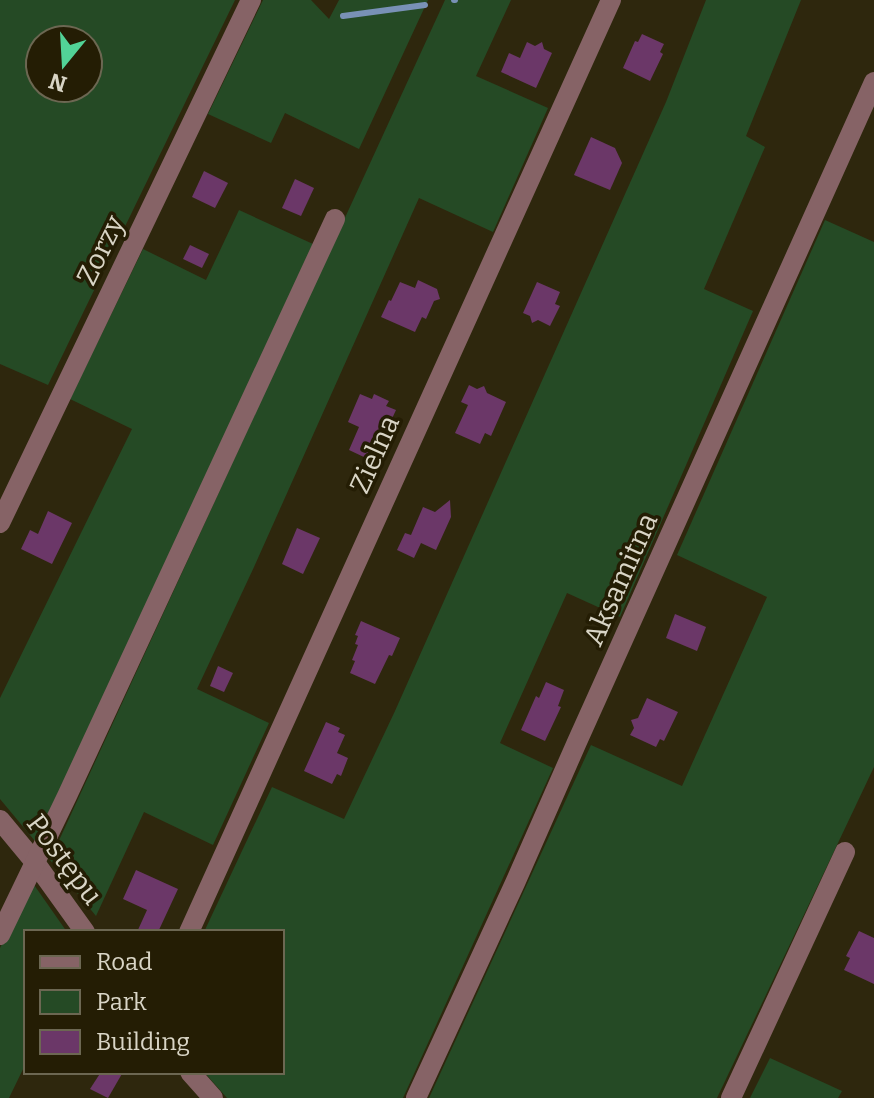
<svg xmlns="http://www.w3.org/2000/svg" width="874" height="1098" font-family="Bitter,serif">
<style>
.green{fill:#254a25;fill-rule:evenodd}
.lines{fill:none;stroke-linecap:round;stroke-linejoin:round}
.stream{stroke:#7991b6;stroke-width:6}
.building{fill:#6b3768}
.minor{stroke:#866366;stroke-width:20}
.labels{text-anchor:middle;stroke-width:7;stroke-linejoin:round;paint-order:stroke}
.street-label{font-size:28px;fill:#d9d5c6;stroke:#241d04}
</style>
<rect width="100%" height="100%" fill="#2e270d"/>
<g class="green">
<path d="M0,0H235L48,385L0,364ZM40,40H88V88H40Z"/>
<polygon points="263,0 311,0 329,19 339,0 428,0 359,149 285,113 271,143 208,114"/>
<polygon points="445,0 511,0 476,76 548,108 493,232 419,198 254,567 197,689 269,723 213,845 144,812 96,916 50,860"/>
<polygon points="706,0 801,0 746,136 765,147 704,289 753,311 620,617 567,593 500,743 553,768 403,1098 227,1098 204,1072 282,1072 282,932 204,932 272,787 344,819 395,711 666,102"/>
<polygon points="239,210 313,244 99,708 35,841 0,799 0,698 132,429 70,399 143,249 206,280"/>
<polygon points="825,220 874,242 874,767 717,1098 429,1098 591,745 682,786 767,597 677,555"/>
<polygon points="32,882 67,932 26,932 26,1063 9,1098 0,1098 0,948"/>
<polygon points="770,1058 842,1091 838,1098 750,1098"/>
</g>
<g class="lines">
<g class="stream">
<polyline points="454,0 455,0"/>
<polyline points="343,16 425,5"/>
</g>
</g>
<g class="building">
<polygon points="642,34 664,44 660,52 663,54 650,81 623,68 635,41 638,42"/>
<polygon points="527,42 535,46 542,42 544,49 552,53 536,88 501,72 509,53 520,58"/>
<polygon points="591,137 615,148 622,163 610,190 574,175"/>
<polygon points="204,171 228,183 215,208 192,197"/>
<polygon points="295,179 314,188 301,216 282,208"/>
<polygon points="190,245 209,254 202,268 183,259"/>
<polygon points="418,280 437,289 440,299 434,301 426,319 422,317 415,332 381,317 389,300 391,301 400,282 415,288"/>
<polygon points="537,282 560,292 555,304 560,306 550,326 538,320 532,323 530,316 523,313"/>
<polygon points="469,385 477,389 484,386 487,393 506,402 491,436 485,433 480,444 455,433 468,405 461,402"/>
<polygon points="360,394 372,399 374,394 389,401 386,406 396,410 383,438 377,435 366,458 349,450 359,427 348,422"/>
<polygon points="450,500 451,517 436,550 421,543 414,558 397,550 405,533 411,535 423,507 435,512"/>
<polygon points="48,511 72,523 52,564 21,549 30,530 38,534"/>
<polygon points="297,528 320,538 303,574 282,564"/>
<polygon points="675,614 706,627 697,651 666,638"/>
<polygon points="361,621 400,638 392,656 389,655 375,684 350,673 355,661 352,660 358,645 355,644 358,636 355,635"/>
<polygon points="218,666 233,673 224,692 210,686"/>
<polygon points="546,682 564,690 558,706 561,707 545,741 521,730 536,696 539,698"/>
<polygon points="647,698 678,712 664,741 660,739 656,747 630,735 634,728 631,720 638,718"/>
<polygon points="326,722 340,728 338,732 345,735 337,753 348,758 341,776 337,774 332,784 304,771"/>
<polygon points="136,870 178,889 158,932 137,932 147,910 123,899"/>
<polygon points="859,931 874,938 874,984 844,970 850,958 846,956"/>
<polygon points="101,1072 123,1072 108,1098 90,1089"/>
</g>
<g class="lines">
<g class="minor">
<polyline points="0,523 251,0"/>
<polyline points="0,820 34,861 85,932"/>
<polyline points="189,932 611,0"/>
<polyline points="0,935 67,796 335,219"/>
<polyline points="190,1072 213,1098"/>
<polyline points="416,1098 515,883 577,742 874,82"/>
<polyline points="731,1098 845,852"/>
</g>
</g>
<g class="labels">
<g class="street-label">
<text transform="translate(100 250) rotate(-64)" y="10">Zorzy</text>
<text transform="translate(374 454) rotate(-66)" y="10">Zielna</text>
<text transform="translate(620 579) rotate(-66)" y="10">Aksamitna</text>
<text transform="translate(65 859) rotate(53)" y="10">Postępu</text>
</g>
</g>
<rect x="24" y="930" width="260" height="144" fill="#241d04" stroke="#6c6752" stroke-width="2"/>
<rect x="40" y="956" width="40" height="12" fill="#866366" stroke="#6c6752" stroke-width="2"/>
<text x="96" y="970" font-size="24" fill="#d9d5c6">Road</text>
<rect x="40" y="990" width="40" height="24" fill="#254a25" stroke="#6c6752" stroke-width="2"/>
<text x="96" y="1010" font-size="24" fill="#d9d5c6">Park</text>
<rect x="40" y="1030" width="40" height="24" fill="#6b3768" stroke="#6c6752" stroke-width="2"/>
<text x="96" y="1050" font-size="24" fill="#d9d5c6">Building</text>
<g transform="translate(64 64) rotate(198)"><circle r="38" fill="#241d04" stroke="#6c6752" stroke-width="2"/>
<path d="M0-6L14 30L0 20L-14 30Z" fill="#52d397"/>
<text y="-12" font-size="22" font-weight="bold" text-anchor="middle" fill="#d9d5c6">N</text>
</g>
</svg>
